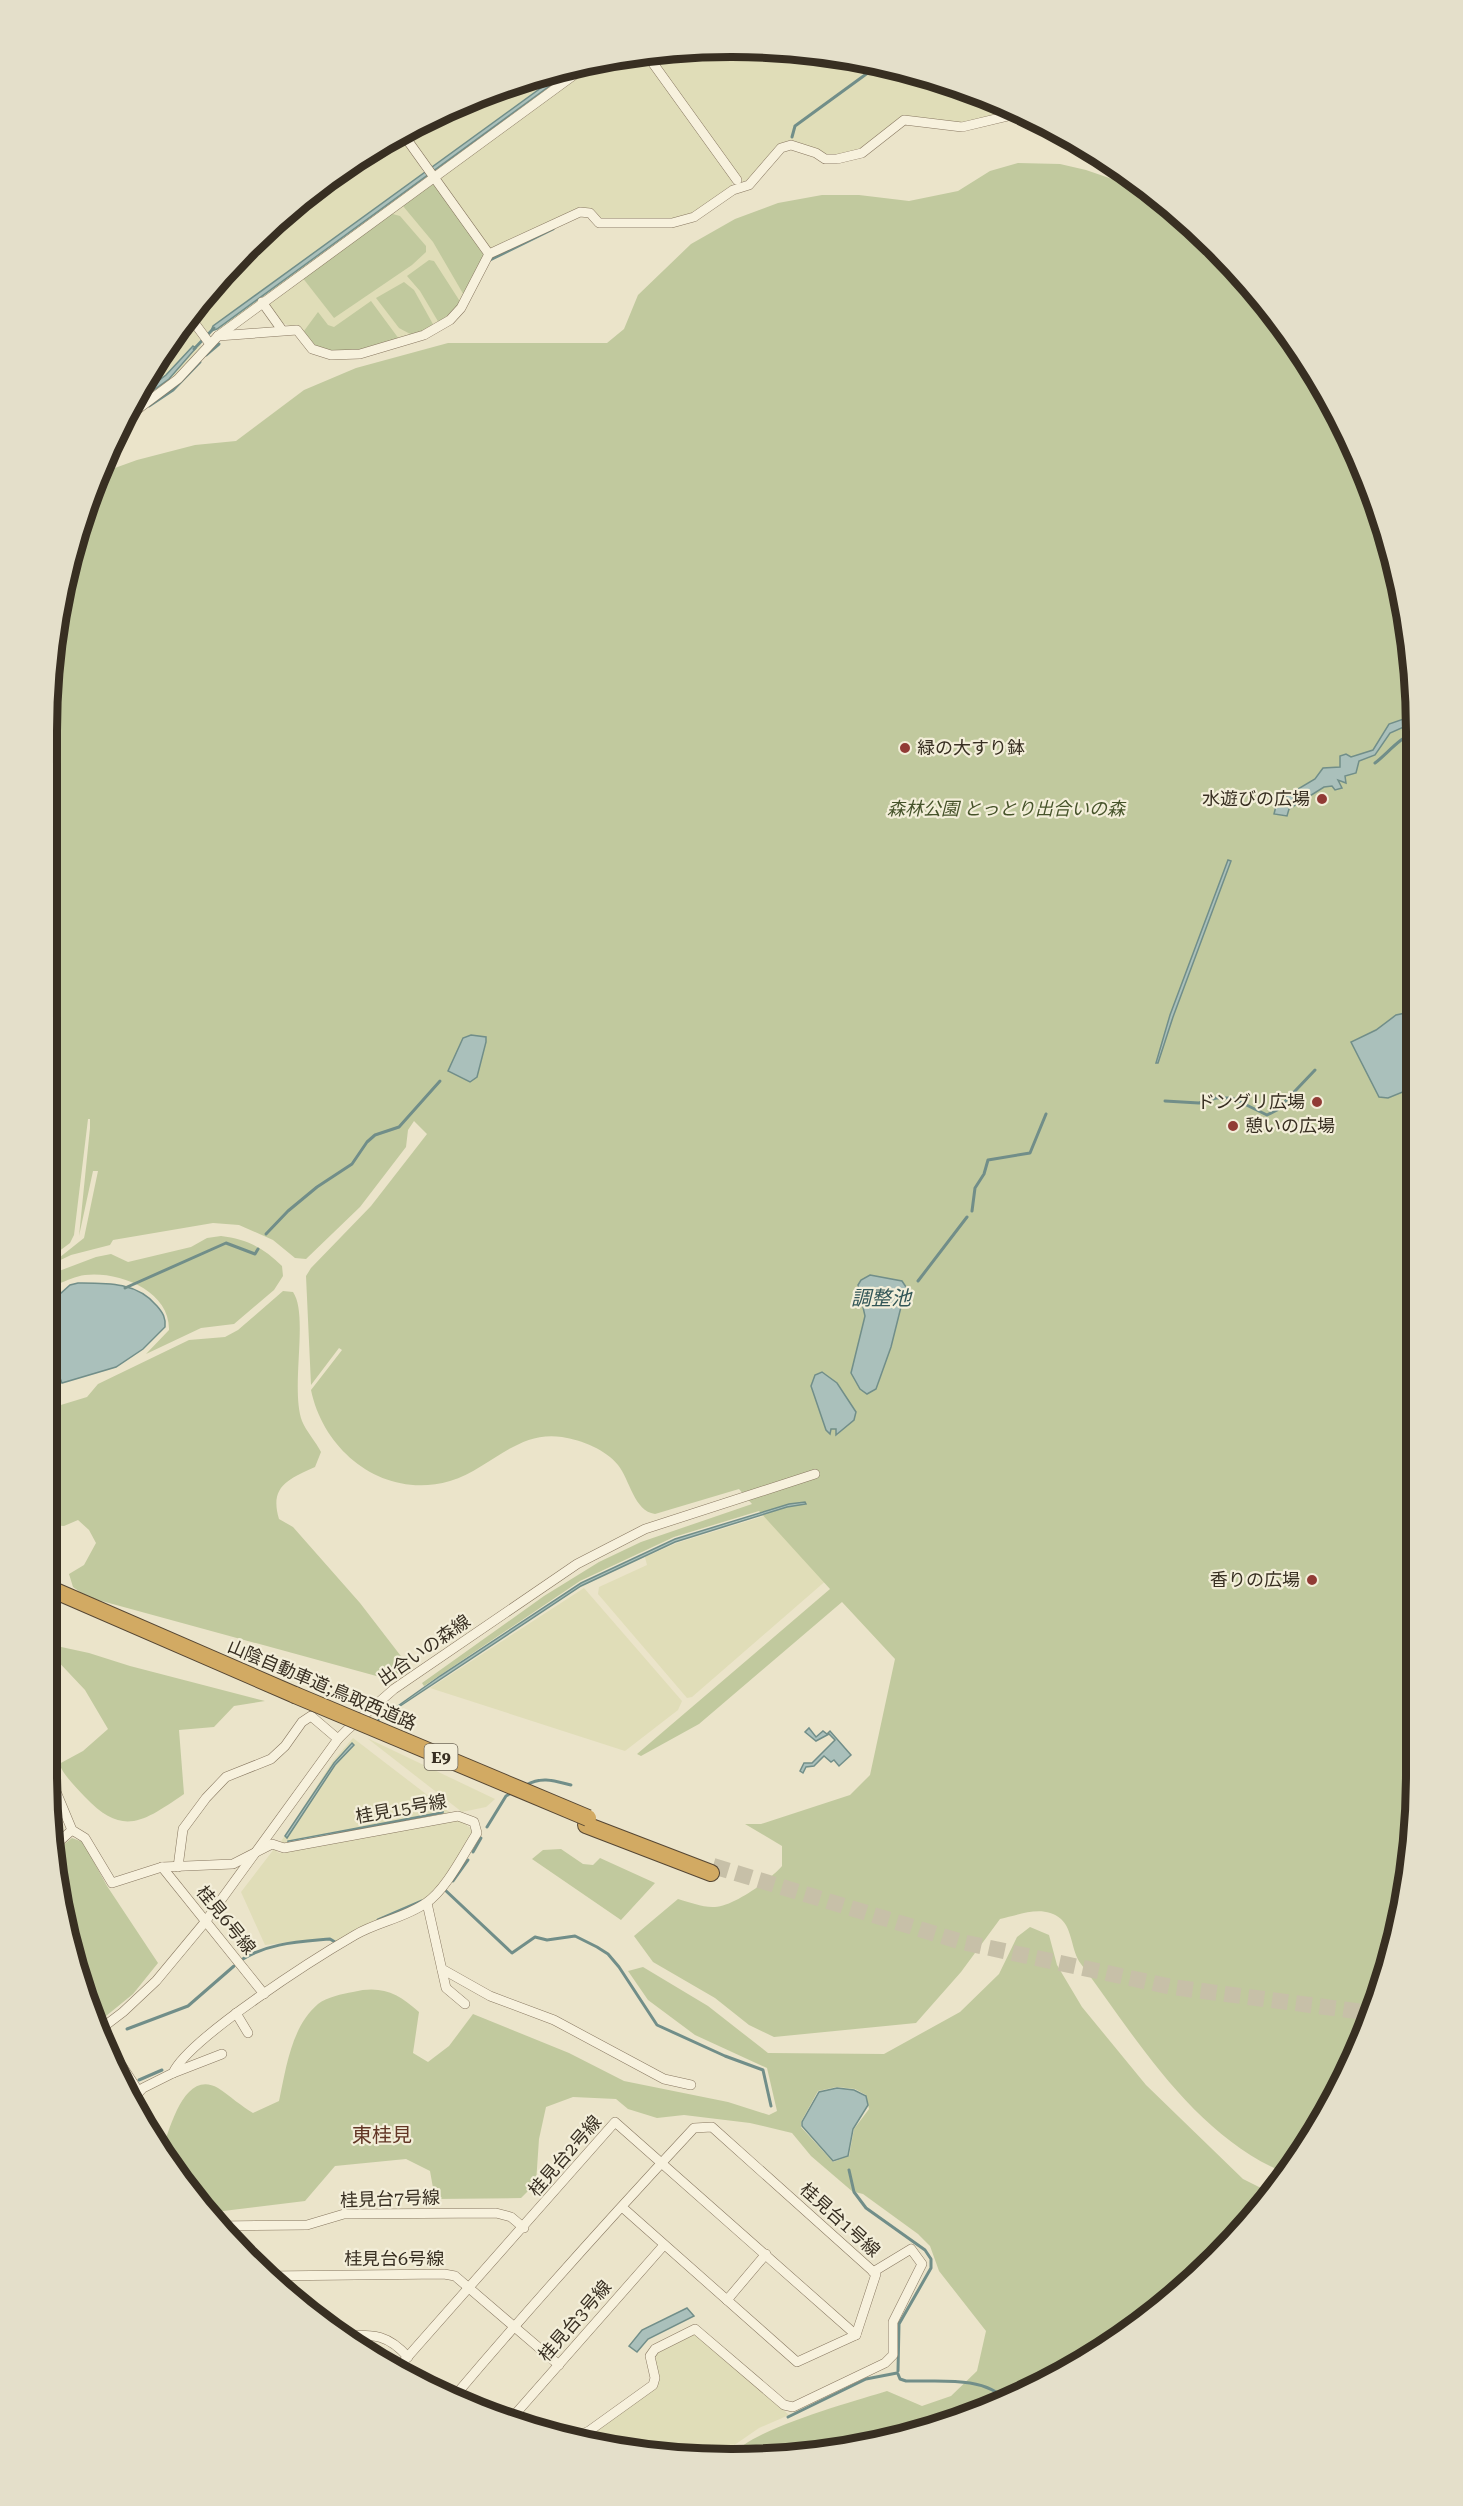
<svg xmlns="http://www.w3.org/2000/svg" width="1463" height="2506" font-family="'Roboto Serif','Noto Sans JP',serif">
<style>
.farmland{fill:#e0ddb8}
.green{fill:#c1c99e;fill-rule:evenodd}
.water{fill:#aac0bb;stroke:#718e89;stroke-width:1.5}
.lines{fill:none;stroke-linecap:round;stroke-linejoin:round}
.stream{stroke:#718e89;stroke-width:3}
.highway-tunnel{stroke:#c7c0a8;stroke-width:16;stroke-dasharray:16 8;stroke-linecap:butt}
.street-casing{stroke:#877760;stroke-width:10}
.highway-casing{stroke:#554633;stroke-width:18}
.street{stroke:#f7f1dd;stroke-width:9}
.highway{stroke:#d2aa63;stroke-width:16}
.highway-bridge-casing{stroke:#554633;stroke-width:18;stroke-linecap:butt}
.highway-bridge{stroke:#d2aa63;stroke-width:16}
.poi-dot{fill:#913b35;stroke:#f3eed9;stroke-width:2}
.labels{text-anchor:middle;stroke-width:4.5;stroke-linejoin:round;paint-order:stroke}
.shield{fill:#f3eed9;stroke:#706859;stroke-width:1.5}
.shield-label{font-size:16px;font-weight:bold;fill:#382f22}
.poi-label{font-size:18px;fill:#382f22;stroke:#f3eed9;text-anchor:end}
.park-label{font-size:18px;font-style:italic;fill:#46532a;stroke:#f3eed9}
.street-label{font-size:18px;fill:#382f22;stroke:#f3eed9}
.water-label{font-size:20px;font-style:italic;fill:#325657;stroke:#f3eed9}
.neighbourhood-label{font-size:20px;fill:#623625;stroke:#f3eed9}
.rim{fill:none;stroke:#382f22;stroke-width:8}
</style>
<rect width="100%" height="100%" fill="#ebe4ca"/>
<g class="farmland">
<polygon points="731,47 865,60 993,99 1018,112 962,124 901,117 863,150 835,158 790,142 756,175 743,182 650,55"/>
<polygon points="643,55 733,181 731,188 692,215 674,221 599,220 592,210 491,250 439,178 599,60"/>
<polygon points="585,64 436,172 405,133 469,99"/>
<polygon points="401,135 427,178 222,328 207,332 193,313 247,247 351,162"/>
<polygon points="430,182 485,255 456,310 424,331 355,352 280,322 269,306 269,301"/>
<polygon points="187,320 200,339 201,348 177,376 133,410 162,351"/>
<polygon points="774,1513 844,1565 692,1697 687,1698 598,1594 599,1587 647,1565 645,1557 677,1543"/>
<polygon points="584,1588 682,1701 678,1710 625,1751 430,1688"/>
<polygon points="353,1738 452,1814 336,1836 335,1832 329,1832 329,1838 285,1846 280,1843 333,1761"/>
<polygon points="367,1738 495,1799 486,1807 462,1812"/>
<polygon points="458,1818 474,1831 450,1870 427,1900 335,1945 327,1938 265,1945 241,1892 274,1849 279,1853"/>
<polygon points="695,2332 789,2415 759,2428 733,2446 723,2456 642,2454 577,2441 654,2388 656,2354"/>
</g>
<g class="green">
<path d="M1018,163L1060,164L1086,170L1147,191L1216,247L1325,389L1380,512L1415,686V1820L1380,1994L1301,2155L1285,2173C1194,2135 1138,2041 1081,1964C1071,1951 1073,1930 1061,1919C1043,1904 1020,1915 1000,1919L961,1972L916,2023L774,2037L749,2025L715,1998L653,1962L634,1936L678,1899C689,1902 704,1908 715,1907C734,1906 770,1880 782,1866V1846L745,1824H761L850,1795L870,1775L895,1659L842,1602L699,1724L641,1756L637,1754L830,1589L759,1511L674,1537L580,1581L424,1686L422,1683L544,1596L599,1562L641,1542L752,1504L739,1489L655,1514C634,1511 630,1480 618,1465C606,1450 582,1440 562,1437C517,1430 490,1469 450,1481C385,1500 324,1453 311,1390L342,1350L339,1348L311,1385L306,1276L311,1268L371,1206L427,1134L414,1121L408,1130L406,1147L360,1207L306,1259L295,1258L273,1240L239,1225L213,1223L113,1240L110,1245L71,1255L50,1265L84,1238L98,1171H93L79,1236L90,1128V1119H88L74,1235L70,1243L50,1258L49,1082L59,1072L49,1059L48,686L83,511L101,473L137,460L195,445L236,441L304,390L356,368L448,343H607L624,329L638,295L691,244L735,219L778,203L822,195H859L909,201L958,191L990,171Z"/>
<polygon points="435,183 485,254 471,278 465,297 433,242 403,206 403,203"/>
<polygon points="389,213 400,216 426,246 426,252 412,265 334,318 302,277"/>
<polygon points="429,260 434,261 461,303 439,323 420,291 407,276"/>
<polygon points="404,282 414,290 434,326 412,335 399,328 376,298"/>
<path d="M371,301L399,339C370,347 321,368 304,331L318,312L328,325L334,327Z"/>
<path d="M221,1236C247,1239 264,1248 282,1266L283,1276L274,1290L234,1324L201,1328L146,1354L169,1330C170,1290 118,1271 85,1275C76,1276 66,1281 58,1284L52,1277L59,1271L96,1257L111,1254L128,1262L191,1247L207,1238Z"/>
<path d="M283,1291L293,1292C309,1315 290,1388 302,1421C306,1431 316,1442 321,1452L315,1467C289,1479 269,1486 279,1519L293,1527L360,1603L407,1664L391,1680L87,1597L73,1587L69,1574L84,1565L96,1543L89,1530L78,1520L64,1526L51,1525V1408L87,1397L98,1384L189,1340L225,1337L238,1330Z"/>
<path d="M52,1645L89,1653L130,1666L265,1701L234,1706L214,1727L179,1730L184,1794C143,1822 123,1837 85,1797C75,1786 65,1777 59,1764L83,1751L108,1729L85,1690L52,1655Z"/>
<polygon points="72,1838 83,1842 107,1886 158,1963 133,1994 95,2025 83,1994 52,1864 52,1854"/>
<polygon points="561,1849 583,1864 593,1865 600,1858 655,1883 621,1920 532,1859 543,1850"/>
<path d="M1030,1927L1049,1935L1057,1965L1082,2007L1146,2085L1243,2179L1269,2192L1183,2290L1074,2368L993,2407L865,2446L776,2458L731,2457C747,2430 855,2401 887,2391L922,2406L951,2396L977,2371L986,2331L939,2271L930,2246L918,2234L863,2194L855,2192L849,2173L853,2192L811,2156L792,2133L750,2123L684,2115L657,2118L628,2109L616,2099L573,2097L546,2107L539,2139L536,2183L521,2198L435,2199L430,2171L406,2159L335,2166L305,2201L207,2213L188,2191L162,2150C170,2129 184,2069 218,2088C230,2096 241,2106 253,2113L279,2101C286,2069 291,2027 318,2004C327,1997 342,1994 353,1992C381,1985 398,1993 419,2012L413,2053L428,2062L449,2046L473,2014L569,2053L624,2081L728,2102L769,2115L777,2111L767,2068L695,2035L648,2000L628,1971L643,1967L708,2006L768,2053L884,2054L960,2012L999,1974L1017,1937ZM837,2087L855,2089L866,2095L869,2109L854,2129L849,2156L833,2162L801,2127V2122L818,2091Z"/>
</g>
<g class="water">
<polygon points="577,66 217,329 211,331 213,326 567,69"/>
<polygon points="193,346 196,348 169,379 137,402 140,395 166,375"/>
<polygon points="1415,715 1415,722 1390,733 1375,755 1359,761 1356,773 1345,776 1346,783 1338,780 1342,788 1335,790 1332,786 1324,787 1289,809 1287,816 1274,814 1278,798 1283,798 1315,779 1323,768 1340,767 1340,756 1346,754 1351,757 1373,750 1389,724"/>
<polygon points="1228,860 1231,861 1173,1017 1158,1063 1156,1063 1170,1015"/>
<polygon points="1415,1011 1415,1087 1388,1098 1379,1097 1351,1042 1376,1030 1396,1015"/>
<polygon points="471,1035 486,1037 486,1042 477,1077 470,1082 448,1071 463,1038"/>
<polygon points="870,1275 902,1281 906,1287 891,1347 876,1389 867,1394 860,1389 851,1373 865,1316 858,1285 861,1280"/>
<path d="M78,1283C107,1283 137,1282 157,1306C163,1313 166,1318 165,1327L143,1349L116,1367L62,1383L51,1356L50,1303L70,1285Z"/>
<polygon points="822,1372 837,1383 856,1412 854,1420 836,1435 836,1429 831,1429 830,1434 826,1430 811,1386 815,1375"/>
<polygon points="805,1502 806,1504 787,1507 675,1542 581,1586 364,1730 440,1676 581,1583 675,1539 789,1504"/>
<polygon points="809,1728 816,1737 823,1731 827,1734 830,1731 851,1755 839,1766 834,1760 831,1762 824,1756 814,1766 806,1767 803,1773 800,1771 804,1763 812,1763 835,1740 829,1734 816,1741 805,1732"/>
<polygon points="352,1743 354,1745 335,1765 287,1838 285,1836 334,1763"/>
<polygon points="443,1812 443,1813 288,1843 288,1841"/>
<polygon points="837,2088 854,2090 866,2096 868,2105 853,2129 848,2156 833,2161 802,2126 802,2122 819,2092"/>
<polygon points="687,2308 694,2316 648,2339 637,2352 629,2346 642,2330"/>
</g>
<g class="lines">
<g class="stream">
<polyline points="792,137 795,126 880,64"/>
<polyline points="490,260 553,229"/>
<polyline points="194,349 214,328"/>
<polyline points="206,355 219,344"/>
<polyline points="149,406 173,390 200,362"/>
<polyline points="127,422 134,417"/>
<path d="M1375,763C1387,754 1401,736 1415,733"/>
<polyline points="1165,1101 1199,1103 1216,1098 1232,1098 1267,1115 1277,1110 1315,1070"/>
<polyline points="972,1211 975,1188 984,1174 988,1160 1030,1153 1046,1114"/>
<polyline points="266,1234 288,1211 317,1187 352,1164 367,1142 375,1135 399,1127 440,1081"/>
<polyline points="918,1281 967,1217"/>
<polyline points="125,1288 226,1243 255,1254 258,1249"/>
<path d="M526,1785C542,1776 555,1781 571,1785"/>
<polyline points="487,1827 506,1796 513,1792"/>
<polyline points="473,1852 481,1838"/>
<polyline points="453,1881 468,1860"/>
<polyline points="444,1889 512,1953 535,1937 547,1940 575,1936 597,1947 608,1954 619,1967 657,2025 725,2056 763,2070 771,2106"/>
<polyline points="378,1920 422,1901"/>
<path d="M241,1960C268,1943 298,1942 330,1939L335,1942"/>
<polyline points="127,2029 188,2006 234,1966"/>
<polyline points="139,2080 162,2070"/>
<polyline points="126,2092 128,2090"/>
<polyline points="849,2170 854,2192 866,2208 925,2250 931,2259 931,2268 899,2324 898,2371"/>
<path d="M898,2374L900,2379L906,2381C937,2382 984,2375 1007,2401"/>
<polyline points="788,2417 866,2379 897,2373"/>
</g>
<polyline class="highway-tunnel" points="713,1866 962,1942 1172,1987 1371,2013"/>
<g class="street-casing">
<g id="street">
<polyline points="647,55 737,180"/>
<polyline points="403,134 489,254"/>
<polyline points="262,302 282,330"/>
<polyline points="190,317 210,344"/>
<polyline points="218,336 297,330 312,349 331,355 360,354 424,335 450,320 461,308 489,254 580,212 590,213 599,223 672,223 694,217 733,190 749,185 781,148 791,145 816,153 825,159 837,159 862,153 904,120 962,127 1021,113"/>
<polyline points="130,415 178,379 218,336 593,61"/>
<path d="M52,1782L72,1830L85,1838L112,1883L162,1867L233,1864L272,1844L284,1848L458,1816L474,1822L477,1833C464,1853 446,1890 426,1903C405,1918 377,1922 355,1935C317,1957 189,2038 173,2073L143,2088L131,2100"/>
<polyline points="52,1848 72,1830"/>
<polyline points="162,1867 264,1994"/>
<polyline points="178,1867 183,1829 206,1798 226,1777 271,1759 285,1746 302,1722 311,1716 338,1739"/>
<polyline points="427,1903 446,1988 465,2004"/>
<polyline points="442,1969 490,1996 554,2020 664,2079 691,2085"/>
<polyline points="236,2013 248,2033"/>
<polyline points="98,2031 123,2012 156,1981 205,1922 338,1739 347,1730 394,1689 577,1564 645,1529 815,1474"/>
<polyline points="99,2031 139,2092"/>
<polyline points="173,2073 222,2054"/>
<polyline points="218,2226 307,2225 344,2214 496,2213 511,2217 524,2228"/>
<polyline points="267,2276 444,2274 455,2276 559,2365"/>
<polyline points="727,2300 766,2254"/>
<path d="M340,2335C371,2335 386,2332 408,2357"/>
<polyline points="396,2370 615,2122 856,2335"/>
<path d="M453,2398C531,2306 612,2216 694,2128L712,2127L876,2274L856,2335L797,2362L622,2207"/>
<polyline points="510,2420 664,2245"/>
<polyline points="570,2439 589,2431 653,2385 655,2378 650,2356 655,2349 695,2329 784,2405 793,2407 885,2363 893,2355 893,2322 922,2264 911,2249 873,2272"/>
</g>
</g>
<g class="highway-casing">
<g id="highway">
<polyline points="51,1589 295,1695"/>
<polyline points="586,1825 711,1873"/>
</g>
</g>
<use href="#street" class="street"/>
<use href="#highway" class="highway"/>
<g class="highway-bridge-casing">
<polyline id="highway-bridge" points="295,1695 588,1818"/>
</g>
<use href="#highway-bridge" class="highway-bridge"/>
</g>
<g class="poi-dot">
<circle cx="905" cy="748" r="6"/>
<circle cx="1322" cy="799" r="6"/>
<circle cx="1317" cy="1102" r="6"/>
<circle cx="1233" cy="1126" r="6"/>
<circle cx="1312" cy="1580" r="6"/>
</g>
<g class="labels">
<rect class="shield" x="424.5" y="1744" width="33" height="26" rx="4.5"/>
<g class="shield-label">
<text x="441" y="1763">E9</text>
</g>
<g class="poi-label">
<text x="917" y="754" text-anchor="start">緑の大すり鉢</text>
<text x="1310" y="805">水遊びの広場</text>
<text x="1305" y="1108">ドングリ広場</text>
<text x="1245" y="1132" text-anchor="start">憩いの広場</text>
<text x="1300" y="1586">香りの広場</text>
</g>
<g class="park-label">
<text x="1006" y="815">森林公園 とっとり出合いの森</text>
</g>
<g class="street-label">
<text transform="translate(424 1650) rotate(-35)" y="6">出合いの森線</text>
<text transform="translate(322 1685) rotate(23)" y="6">山陰自動車道;鳥取西道路</text>
<text transform="translate(401 1809) rotate(-10)" y="6">桂見15号線</text>
<text transform="translate(226 1920) rotate(51)" y="6">桂見6号線</text>
<text transform="translate(565 2156) rotate(-49)" y="6">桂見台2号線</text>
<text transform="translate(390 2199) rotate(-2)" y="6">桂見台7号線</text>
<text transform="translate(840 2220) rotate(42)" y="6">桂見台1号線</text>
<text x="394" y="2265">桂見台6号線</text>
<text transform="translate(575 2321) rotate(-49)" y="6">桂見台3号線</text>
</g>
<g class="water-label">
<text x="881" y="1305">調整池</text>
</g>
<g class="neighbourhood-label">
<text x="382" y="2142">東桂見</text>
</g>
</g>
<path d="M0 0H1463V2506H0ZM731 57H732A674 674 0 0 1 1406 731V1775A674 674 0 0 1 732 2449H731A674 674 0 0 1 57 1775V731A674 674 0 0 1 731 57Z" fill="#e4dfca" fill-rule="evenodd"/>
<path class="rim" d="M731 57H732A674 674 0 0 1 1406 731V1775A674 674 0 0 1 732 2449H731A674 674 0 0 1 57 1775V731A674 674 0 0 1 731 57Z"/>
</svg>
